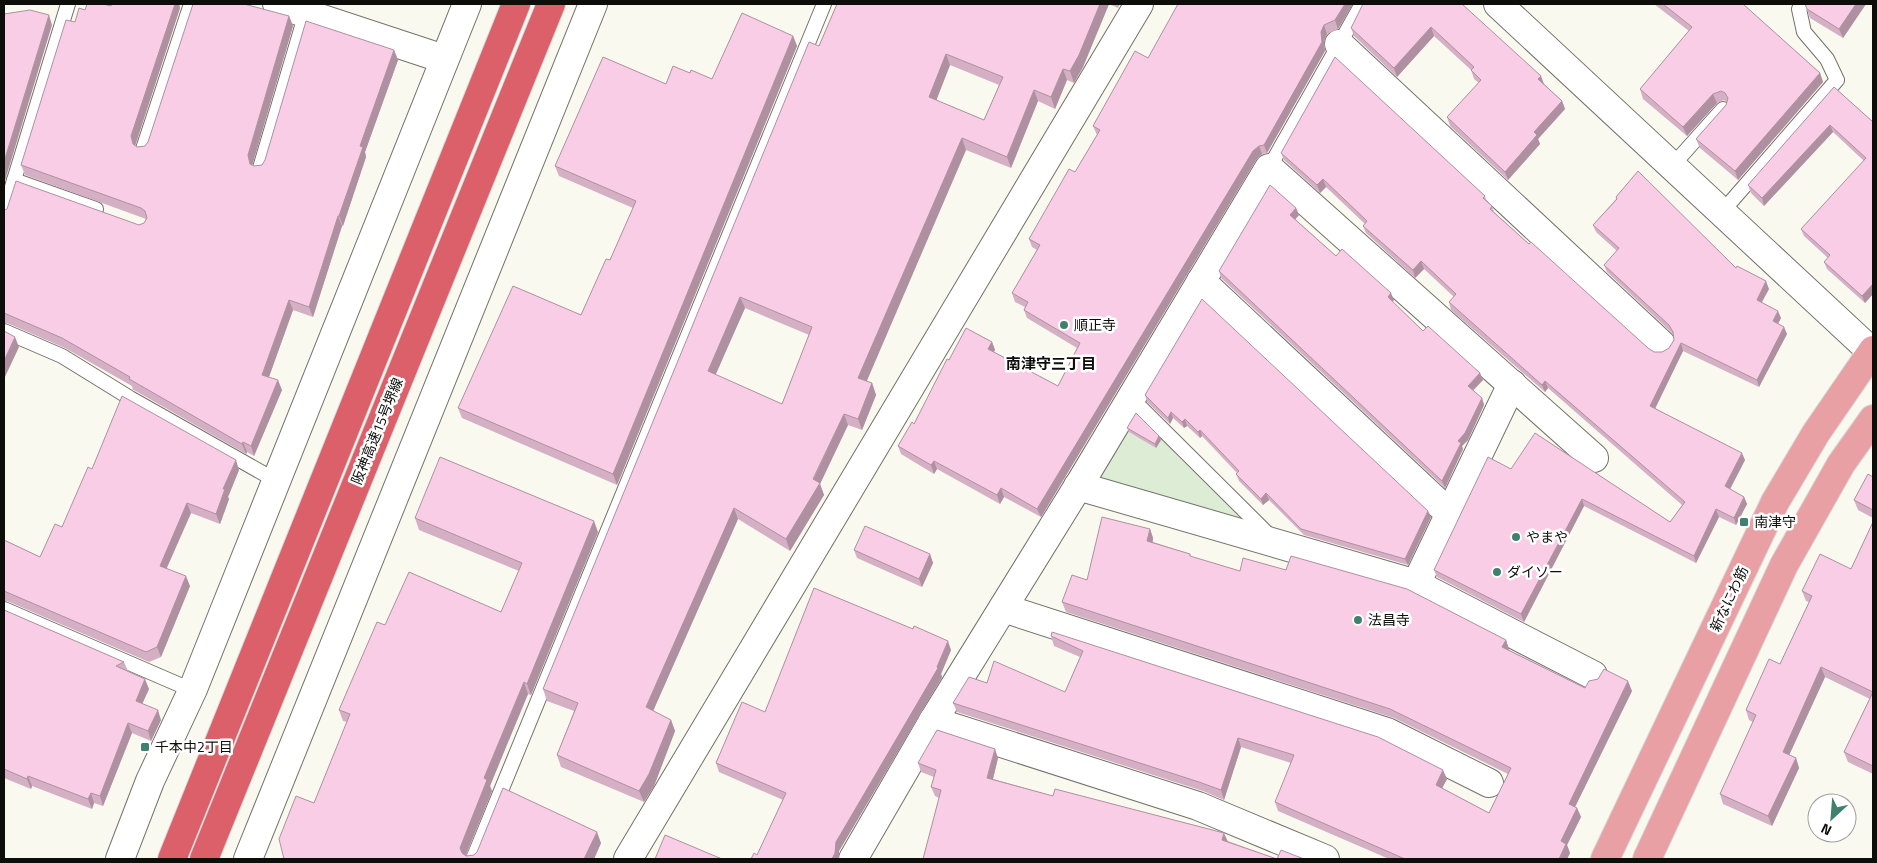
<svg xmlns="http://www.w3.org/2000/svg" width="1877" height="863" font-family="'Titillium Web','Noto Sans JP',sans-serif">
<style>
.green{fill:#ddecd4}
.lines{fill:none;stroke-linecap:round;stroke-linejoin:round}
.service-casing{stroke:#73726a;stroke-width:16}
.minor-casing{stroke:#73726a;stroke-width:30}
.tertiary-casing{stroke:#73726a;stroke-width:30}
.primary-casing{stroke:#d8d8d8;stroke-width:30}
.motorway-casing{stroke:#d8d8d8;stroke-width:30}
.service{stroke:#fff;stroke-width:14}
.minor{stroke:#fff;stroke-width:28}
.tertiary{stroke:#fff;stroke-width:28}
.primary{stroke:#e9a0a5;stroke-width:28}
.motorway{stroke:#db6069;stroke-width:28}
.wall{fill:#d5b0c5;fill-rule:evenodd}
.shaded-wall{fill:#ae90a0}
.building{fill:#f8cde5;stroke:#ae90a0;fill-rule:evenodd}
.poi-dot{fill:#3f806f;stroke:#fff;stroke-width:2}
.labels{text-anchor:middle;stroke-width:5;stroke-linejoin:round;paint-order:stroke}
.poi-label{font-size:14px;fill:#0d0d0a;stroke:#fff;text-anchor:start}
.street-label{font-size:14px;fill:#0d0d0a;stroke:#fff}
.neighbourhood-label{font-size:15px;font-weight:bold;fill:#0d0d0a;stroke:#fff}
</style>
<rect width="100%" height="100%" fill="#faf9f0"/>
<polygon class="green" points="1132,415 1165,434 1251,520 1243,530 1092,480"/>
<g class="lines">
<g class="service-casing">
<g id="service">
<polyline points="143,149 191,4"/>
<polyline points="1672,166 1723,109"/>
<polyline points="260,168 306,13"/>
<polyline points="1269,168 1362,4"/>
<polyline points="14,180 96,209"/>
<polyline points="1722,212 1837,80 1827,59 1804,32 1799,9 1802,4"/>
<polyline points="4,213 68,4"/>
<polyline points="4,331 62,356 130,398 275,480"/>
<polyline points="1131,398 1271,537"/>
<polyline points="4,609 180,685 193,689"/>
<polyline points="473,859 824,4"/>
</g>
</g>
<g class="minor-casing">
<g id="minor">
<polyline points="277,4 444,59"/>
<polyline points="1339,44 1661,344"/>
<polyline points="1201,281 1450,514"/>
<polyline points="1078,486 1416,584 1593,675"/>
<polyline points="1416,584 1512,384"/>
<polyline points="1003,608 1387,732 1489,783"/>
<polyline points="933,721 1198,806 1325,859"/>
<polyline points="853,859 933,721 1082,480 1269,168 1594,458"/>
</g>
</g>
<g class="tertiary-casing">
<g id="tertiary">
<polyline points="1498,4 1872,352"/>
<polyline points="120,859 150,781 193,689 467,4"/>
<polyline points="248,859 593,4"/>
<polyline points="628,859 1139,4"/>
</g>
</g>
<g class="primary-casing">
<g id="primary">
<polyline points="1605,859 1775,502 1816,433 1873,350"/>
<polyline points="1647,859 1784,565 1841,464 1873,419"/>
</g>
</g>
<g class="motorway-casing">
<g id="motorway">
<polyline points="172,859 516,4"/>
<polyline points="204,859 551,4"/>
</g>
</g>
<use href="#service" class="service"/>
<use href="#minor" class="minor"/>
<use href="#tertiary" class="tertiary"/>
<use href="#primary" class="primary"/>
<use href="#motorway" class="motorway"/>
</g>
<g class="wall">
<polygon points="112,4 179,4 180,8 135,146 137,147 145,146 289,16 293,26 252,165 254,166 262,165 394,50 398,60 365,152 366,157 343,226 342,226 313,317 293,310 269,377 282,390 254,456 247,452 246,454 134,390 133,390 132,386 65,348 7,323 4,323 4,210 139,225 144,223 146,219 25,175 21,165 75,22 85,10 111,6"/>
<path d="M837,4H1120L1118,8L1109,4L1083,67L1074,83L1067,80L1055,109L1038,101L1011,168L966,150L866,381L872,383L876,395L862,430L848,425L820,484L824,495L790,551L738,519L653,711L671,720L675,731L654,786L644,802L561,767L557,755L574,711L547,701L543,689L819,46ZM950,65L999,85L984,120L936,100ZM745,308L809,335L782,404L715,375Z"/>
<polygon points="1353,4 1338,29 1327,34 1324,41 1325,51 1267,153 1262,154 1256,160 1041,517 1004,497 1000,504 937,469 934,474 901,454 898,446 914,424 949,360 992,342 995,350 994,352 1058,386 1077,348 1027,318 1024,310 1025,307 1015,302 1012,293 1037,250 1032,247 1029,239 1075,172 1097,135 1093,126 1148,58"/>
<polygon points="1462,4 1544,84 1562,101 1565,109 1538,139 1540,144 1508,180 1450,126 1447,117 1479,83 1474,79 1471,70 1434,36 1397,77 1354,36 1351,28"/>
<polygon points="1654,4 1743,4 1820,73 1823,82 1738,180 1700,148 1696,139 1726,105 1727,102 1724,100 1717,103 1687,136 1643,99 1640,89 1689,31"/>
<polygon points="1805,4 1866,4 1843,38 1810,18"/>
<polygon points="793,36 797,46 617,485 462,418 458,408 581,315 610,260 633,208 559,176 555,166 666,84 690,73 712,79"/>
<polygon points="1834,87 1873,122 1873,294 1865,303 1827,269 1824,262 1828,258 1804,236 1801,229 1864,161 1833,132 1764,206 1751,193 1748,185"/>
<polygon points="1281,153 1485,196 1487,202 1492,206 1494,212 1529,244 1648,348 1654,352 1662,352 1669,348 1674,340 1673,335 1672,333 1607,272 1604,265 1617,251 1596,232 1593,225 1616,199 1616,197 1736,268 1769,289 1762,302 1781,318 1778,324 1787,334 1759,387 1683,351 1655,408 1745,460 1730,489 1744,497 1747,504 1736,525 1719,517 1696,563 1584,506 1524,622 1437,577 1434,570 1511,469 1670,522 1682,505 1548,388 1545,392 1451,310 1449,302 1454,297 1424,269 1415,278 1366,233 1363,226 1365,224 1326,187 1320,193 1284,160"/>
<polygon points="1296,208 1299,215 1295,219 1336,256 1394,300 1392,302 1423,331 1480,373 1483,380 1473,391 1482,398 1484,405 1468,440 1462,446 1463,449 1445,488 1221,278 1219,271"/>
<polygon points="1145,395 1431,517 1408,565 1304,535 1269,500 1263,505 1239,481 1236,474 1237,473 1202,436 1200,438 1187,426 1184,428 1173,418 1170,424 1147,402"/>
<polygon points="1127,428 1159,436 1161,440 1156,448 1129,432"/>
<polygon points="92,469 239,470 228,497 229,499 220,524 191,513 167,568 190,586 161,657 149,662 7,601 4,601 4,540 40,557 62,527"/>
<polygon points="1873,477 1873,518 1858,510 1854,500"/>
<polygon points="415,518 598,532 531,695 528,694 508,741 490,786 492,791 466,856 601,843 594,859 284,859 314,803 347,722 343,721 339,710 385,625 501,612 519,571 419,530"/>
<polygon points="1873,522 1873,774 1848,762 1844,752 1870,699 1825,677 1789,755 1796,758 1799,768 1772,826 1723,804 1720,794 1753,722 1749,720 1746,710 1780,664 1809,602 1806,601 1802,591 1851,569"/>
<polygon points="1150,529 1153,538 1153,542 1190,554 1191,557 1240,571 1506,640 1509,650 1585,688 1632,691 1575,807 1577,808 1581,817 1567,845 1570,853 1567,859 1389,859 1278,811 1275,802 1291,763 1241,747 1224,800 1203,791 957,712 953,703 987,683 1065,692 1080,657 1054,646 1051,636 1447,779 1442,788 1489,813 1508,774 1394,718 1066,612 1062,602 1087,580"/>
<polygon points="854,550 930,554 933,563 922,587 857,558"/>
<polygon points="4,610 124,662 128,671 149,689 142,704 161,720 151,741 132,733 103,806 94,803 92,809 32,786 31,789 4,778"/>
<polygon points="951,650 941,674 942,677 839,851 757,855 783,800 719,772 716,763 765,712"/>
<polygon points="998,758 993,779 1053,796 1228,841 1277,859 923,859 939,798 935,796 931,787 934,777 921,772 918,763"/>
</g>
<g class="shaded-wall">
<polygon points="175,4 179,4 180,8 135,146 133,144 131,136"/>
<polygon points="1100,4 1109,4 1083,67 1074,83 1070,71"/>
<polygon points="1345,4 1353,4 1338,29 1335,20"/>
<polygon points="1856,4 1866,4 1843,38 1839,29"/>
<polygon points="49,15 52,25 4,184 4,162"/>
<polygon points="289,16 293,26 252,166 250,164 248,155"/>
<polygon points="1324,25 1327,34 1324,41 1325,51 1267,153 1264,145"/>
<polygon points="1431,27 1434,36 1397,77 1394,68"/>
<polygon points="793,36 797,46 617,485 613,474"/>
<polygon points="394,50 398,60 365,152 366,157 343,226 339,216 360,146"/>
<polygon points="946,54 950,65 933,109 929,97"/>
<polygon points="1063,69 1067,80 1055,109 1051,97"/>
<polygon points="1820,73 1823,82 1738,180 1735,171"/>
<polygon points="1541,76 1544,84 1541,88 1538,79"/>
<polygon points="1034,90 1038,101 1011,168 1007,157"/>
<polygon points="1713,94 1717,103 1687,136 1683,127"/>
<polygon points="1562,101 1565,109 1538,139 1540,144 1508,180 1505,172 1534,132"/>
<polygon points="1830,125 1833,132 1764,206 1762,198"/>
<polygon points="962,138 966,150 863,390 858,378"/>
<polygon points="1259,146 1262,154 1256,160 1041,517 1037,509 1253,151"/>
<polygon points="1323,179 1326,187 1320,193 1317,185"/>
<polygon points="1296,208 1299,215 1293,222 1290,215"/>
<polygon points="338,216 342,226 313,317 309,307"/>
<polygon points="1421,261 1424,269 1415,278 1413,270"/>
<polygon points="1766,281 1769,289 1759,307 1757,300"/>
<polygon points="1873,284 1873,294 1865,303 1862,296"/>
<polygon points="1391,293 1394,300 1390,304 1388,297"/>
<polygon points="740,297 745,308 712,383 708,371"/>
<polygon points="289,300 293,310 266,385 262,375"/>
<polygon points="1778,311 1781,318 1775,329 1773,321"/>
<polygon points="1784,327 1787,334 1759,387 1757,380"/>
<polygon points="15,337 19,347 4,379 4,361"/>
<polygon points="992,342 995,350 991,357 988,349"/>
<polygon points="1681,343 1683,351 1653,413 1650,406"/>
<polygon points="1480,373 1483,380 1470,393 1468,386"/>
<polygon points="278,380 282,390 254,456 251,446"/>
<polygon points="1545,381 1548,388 1545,392 1542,385"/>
<polygon points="872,383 876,395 862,430 858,419"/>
<polygon points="1482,398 1484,405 1468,440 1462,446 1463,449 1445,488 1442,481 1458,441"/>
<polygon points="1171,412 1173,418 1170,424 1168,418"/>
<polygon points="844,414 848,425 820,484 824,495 790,551 786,539"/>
<polygon points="1185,419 1187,426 1184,428 1182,422"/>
<polygon points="1200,430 1202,436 1200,438 1198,432"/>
<polygon points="1159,436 1161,440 1156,448 1155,444"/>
<polygon points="243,442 247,452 246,454 242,444"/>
<polygon points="1742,453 1745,460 1728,493 1725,486"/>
<polygon points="236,460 239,470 228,497 229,499 220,524 216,514 223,489"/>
<polygon points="934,461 937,469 934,474 931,465"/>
<polygon points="1001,488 1004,497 1000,504 997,495"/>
<polygon points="1266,493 1269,500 1263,505 1261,499"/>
<polygon points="1744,497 1747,504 1736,525 1734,518"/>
<polygon points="1582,499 1584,506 1524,622 1521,614"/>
<polygon points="187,503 191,513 163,576 160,566"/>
<polygon points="734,508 738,519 650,718 646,707"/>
<polygon points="1716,509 1719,517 1696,563 1694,556"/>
<polygon points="1428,511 1431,517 1408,565 1405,559"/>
<polygon points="594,521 598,532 531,695 527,684"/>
<polygon points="1150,529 1153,538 1151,550 1147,541"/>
<polygon points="930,554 933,563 922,587 919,579"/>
<polygon points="186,576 190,586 161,657 157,647"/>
<polygon points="1506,640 1509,649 1506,656 1502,647"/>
<polygon points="948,641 951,650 941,674 942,677 839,851 839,859 832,859 836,842 937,667"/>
<polygon points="1821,667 1825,677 1786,762 1783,752"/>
<polygon points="145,679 149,689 139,711 136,701"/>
<polygon points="1628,681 1632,691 1572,813 1569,804"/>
<polygon points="524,682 528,694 490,786 492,791 464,859 460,848 484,778"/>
<polygon points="158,710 161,720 151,741 148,731"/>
<polygon points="671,720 675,731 654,786 644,802 639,791"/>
<polygon points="128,723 132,733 103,806 100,796"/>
<polygon points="1238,738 1241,747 1224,800 1221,790"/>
<polygon points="995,749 998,758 991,787 987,778"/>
<polygon points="1796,758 1799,768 1772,826 1768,816"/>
<polygon points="1443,770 1447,779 1439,794 1436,785"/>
<polygon points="28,776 32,786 31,789 27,779"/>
<polygon points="91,793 94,803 92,809 88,799"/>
<polygon points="1577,808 1581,817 1567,845 1570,853 1567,859 1559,859 1561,841"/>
<polygon points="597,832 601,843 594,859 584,859"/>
<polygon points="1224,833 1228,842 1222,840"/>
</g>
<g class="building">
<polygon points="87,4 103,4 111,6 112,4 175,4 131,136 133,144 137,147 145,146 148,142 193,4 244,4 289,16 248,155 250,164 254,166 262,165 265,160 306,21 394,50 360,146 363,147 339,216 338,216 309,307 289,300 262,375 278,380 251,446 243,442 242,444 131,380 129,379 130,377 62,338 4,313 4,210 7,209 16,181 139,225 144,223 147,218 145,211 141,208 21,165 66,20 75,22 79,8 85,10"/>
<path d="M837,4H1100L1079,55L1070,71L1063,69L1051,97L1034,90L1007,157L962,138L858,378L872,383L858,419L844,414L813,479L820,483L786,539L734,508L646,707L671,720L649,774L639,791L557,755L578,703L543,689L809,42L819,46ZM946,54L1003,77L984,120L929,97ZM740,297L812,327L782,404L708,371Z"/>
<polygon points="1178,4 1345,4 1335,20 1324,25 1321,32 1322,42 1264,145 1259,146 1253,151 1037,509 1001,488 997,495 934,461 931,465 898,446 912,422 914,424 947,359 949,360 966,328 992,342 988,349 1058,386 1080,343 1024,310 1028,302 1012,293 1040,245 1029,239 1069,169 1075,172 1100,130 1093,126 1135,51 1148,58"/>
<polygon points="1363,4 1462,4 1541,76 1538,79 1562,101 1534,132 1537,135 1505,172 1447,117 1481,80 1471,70 1474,67 1431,27 1394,68 1351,28"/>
<polygon points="1663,4 1743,4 1820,73 1735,171 1696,139 1726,105 1728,98 1725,93 1721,91 1713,94 1683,127 1640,89 1692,27"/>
<polygon points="1805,4 1856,4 1839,29 1807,9"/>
<polygon points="30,10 49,15 4,162 4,14"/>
<polygon points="742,13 793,36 613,474 458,408 513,286 581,315 606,259 610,260 636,201 555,166 603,57 666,84 673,66 690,73 691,70 712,79"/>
<polygon points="1335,57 1485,196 1483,198 1492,206 1490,209 1529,244 1531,242 1648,348 1654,352 1662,352 1669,348 1674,340 1673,332 1669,325 1604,265 1619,248 1593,225 1617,199 1616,197 1638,171 1736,268 1737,266 1766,281 1757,300 1778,311 1773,321 1784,327 1757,380 1681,343 1650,406 1742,453 1725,486 1744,497 1734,518 1716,509 1694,556 1582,499 1521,614 1434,570 1488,457 1511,469 1535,433 1670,522 1685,502 1545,381 1542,385 1449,302 1456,294 1421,261 1413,270 1363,226 1367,221 1323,179 1317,185 1281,153"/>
<polygon points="1834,87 1873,122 1873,284 1862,296 1824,262 1830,255 1801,229 1866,158 1830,125 1762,198 1748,185"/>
<polygon points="1270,185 1296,208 1290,215 1336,256 1342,249 1391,293 1388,297 1423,331 1428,326 1480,373 1468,386 1482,398 1465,433 1458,441 1461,443 1442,481 1219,271"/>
<polygon points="1202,299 1428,511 1405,559 1301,529 1266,493 1261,499 1236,474 1239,471 1200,430 1198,432 1185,419 1182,422 1171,412 1168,418 1145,395"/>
<polygon points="4,331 15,337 4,361"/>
<polygon points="122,396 236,460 223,489 225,489 216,514 187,503 160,566 186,576 157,647 146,652 4,591 4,540 40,557 55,524 62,527 88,467 92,469"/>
<polygon points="1136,413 1159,436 1155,444 1127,428"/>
<polygon points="440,457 594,521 527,684 524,682 484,778 487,780 460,848 462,853 466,856 474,855 477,852 503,788 597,832 584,859 284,859 279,839 296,796 314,803 350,714 339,710 377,622 385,625 409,572 501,612 522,563 415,518"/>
<polygon points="1868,474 1873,477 1873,510 1854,500"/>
<polygon points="1102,517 1150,529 1147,541 1190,554 1190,556 1240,571 1243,558 1286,570 1291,556 1407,589 1506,640 1502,647 1585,688 1589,681 1598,679 1604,669 1628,681 1569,804 1577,808 1561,841 1566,844 1559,859 1405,859 1275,802 1294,755 1238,738 1221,790 1199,782 953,703 969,677 987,683 994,661 1065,692 1083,651 1051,636 1052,632 1378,737 1443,770 1436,785 1489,813 1511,768 1390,709 1062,602 1072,575 1087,580"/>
<polygon points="1873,522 1873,692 1821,667 1783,752 1796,758 1768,816 1720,794 1756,715 1746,710 1769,659 1780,664 1812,596 1802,591 1820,554 1851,569"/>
<polygon points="865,526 930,554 919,579 854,550"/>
<polygon points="814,588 913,629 914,626 948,641 937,667 938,668 836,842 835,853 832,859 751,859 754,853 757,855 786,793 716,763 742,702 765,712"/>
<polygon points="4,610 124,662 116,666 145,679 136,701 158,710 148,731 128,723 100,796 91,793 88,799 28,776 27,779 4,769"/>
<polygon points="1873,692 1873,766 1844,752"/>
<polygon points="937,730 995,749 987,778 1053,796 1055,789 1224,833 1222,840 1277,859 1281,850 1304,859 923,859 941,790 931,787 936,770 918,763"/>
<polygon points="665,835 722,859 655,859"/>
</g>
<g class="poi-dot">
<circle cx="1064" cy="325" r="5"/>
<rect x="1739" y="517" width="10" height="10" rx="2.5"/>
<circle cx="1516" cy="537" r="5"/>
<circle cx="1497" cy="572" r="5"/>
<circle cx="1358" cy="620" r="5"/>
<rect x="140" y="742" width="10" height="10" rx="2.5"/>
</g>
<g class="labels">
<g class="poi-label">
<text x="1074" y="330">順正寺</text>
<text x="1754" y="527">南津守</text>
<text x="1526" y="542">やまや</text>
<text x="1507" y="577">ダイソー</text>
<text x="1368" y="625">法昌寺</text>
<text x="155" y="752">千本中2丁目</text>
</g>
<g class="street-label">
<text transform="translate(377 431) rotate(-68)" y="5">阪神高速15号堺線</text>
<text transform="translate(1729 599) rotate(-65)" y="5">新なにわ筋</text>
</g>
<g class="neighbourhood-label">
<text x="1051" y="369">南津守三丁目</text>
</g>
</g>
<rect width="1877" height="863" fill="none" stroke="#0d0d0a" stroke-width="10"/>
<g transform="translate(1832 818) rotate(206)"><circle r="24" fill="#ffffff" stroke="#9e9e9d"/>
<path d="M0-4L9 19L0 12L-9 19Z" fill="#3f806f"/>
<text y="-8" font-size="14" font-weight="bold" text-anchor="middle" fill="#0d0d0a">N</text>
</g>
</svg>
